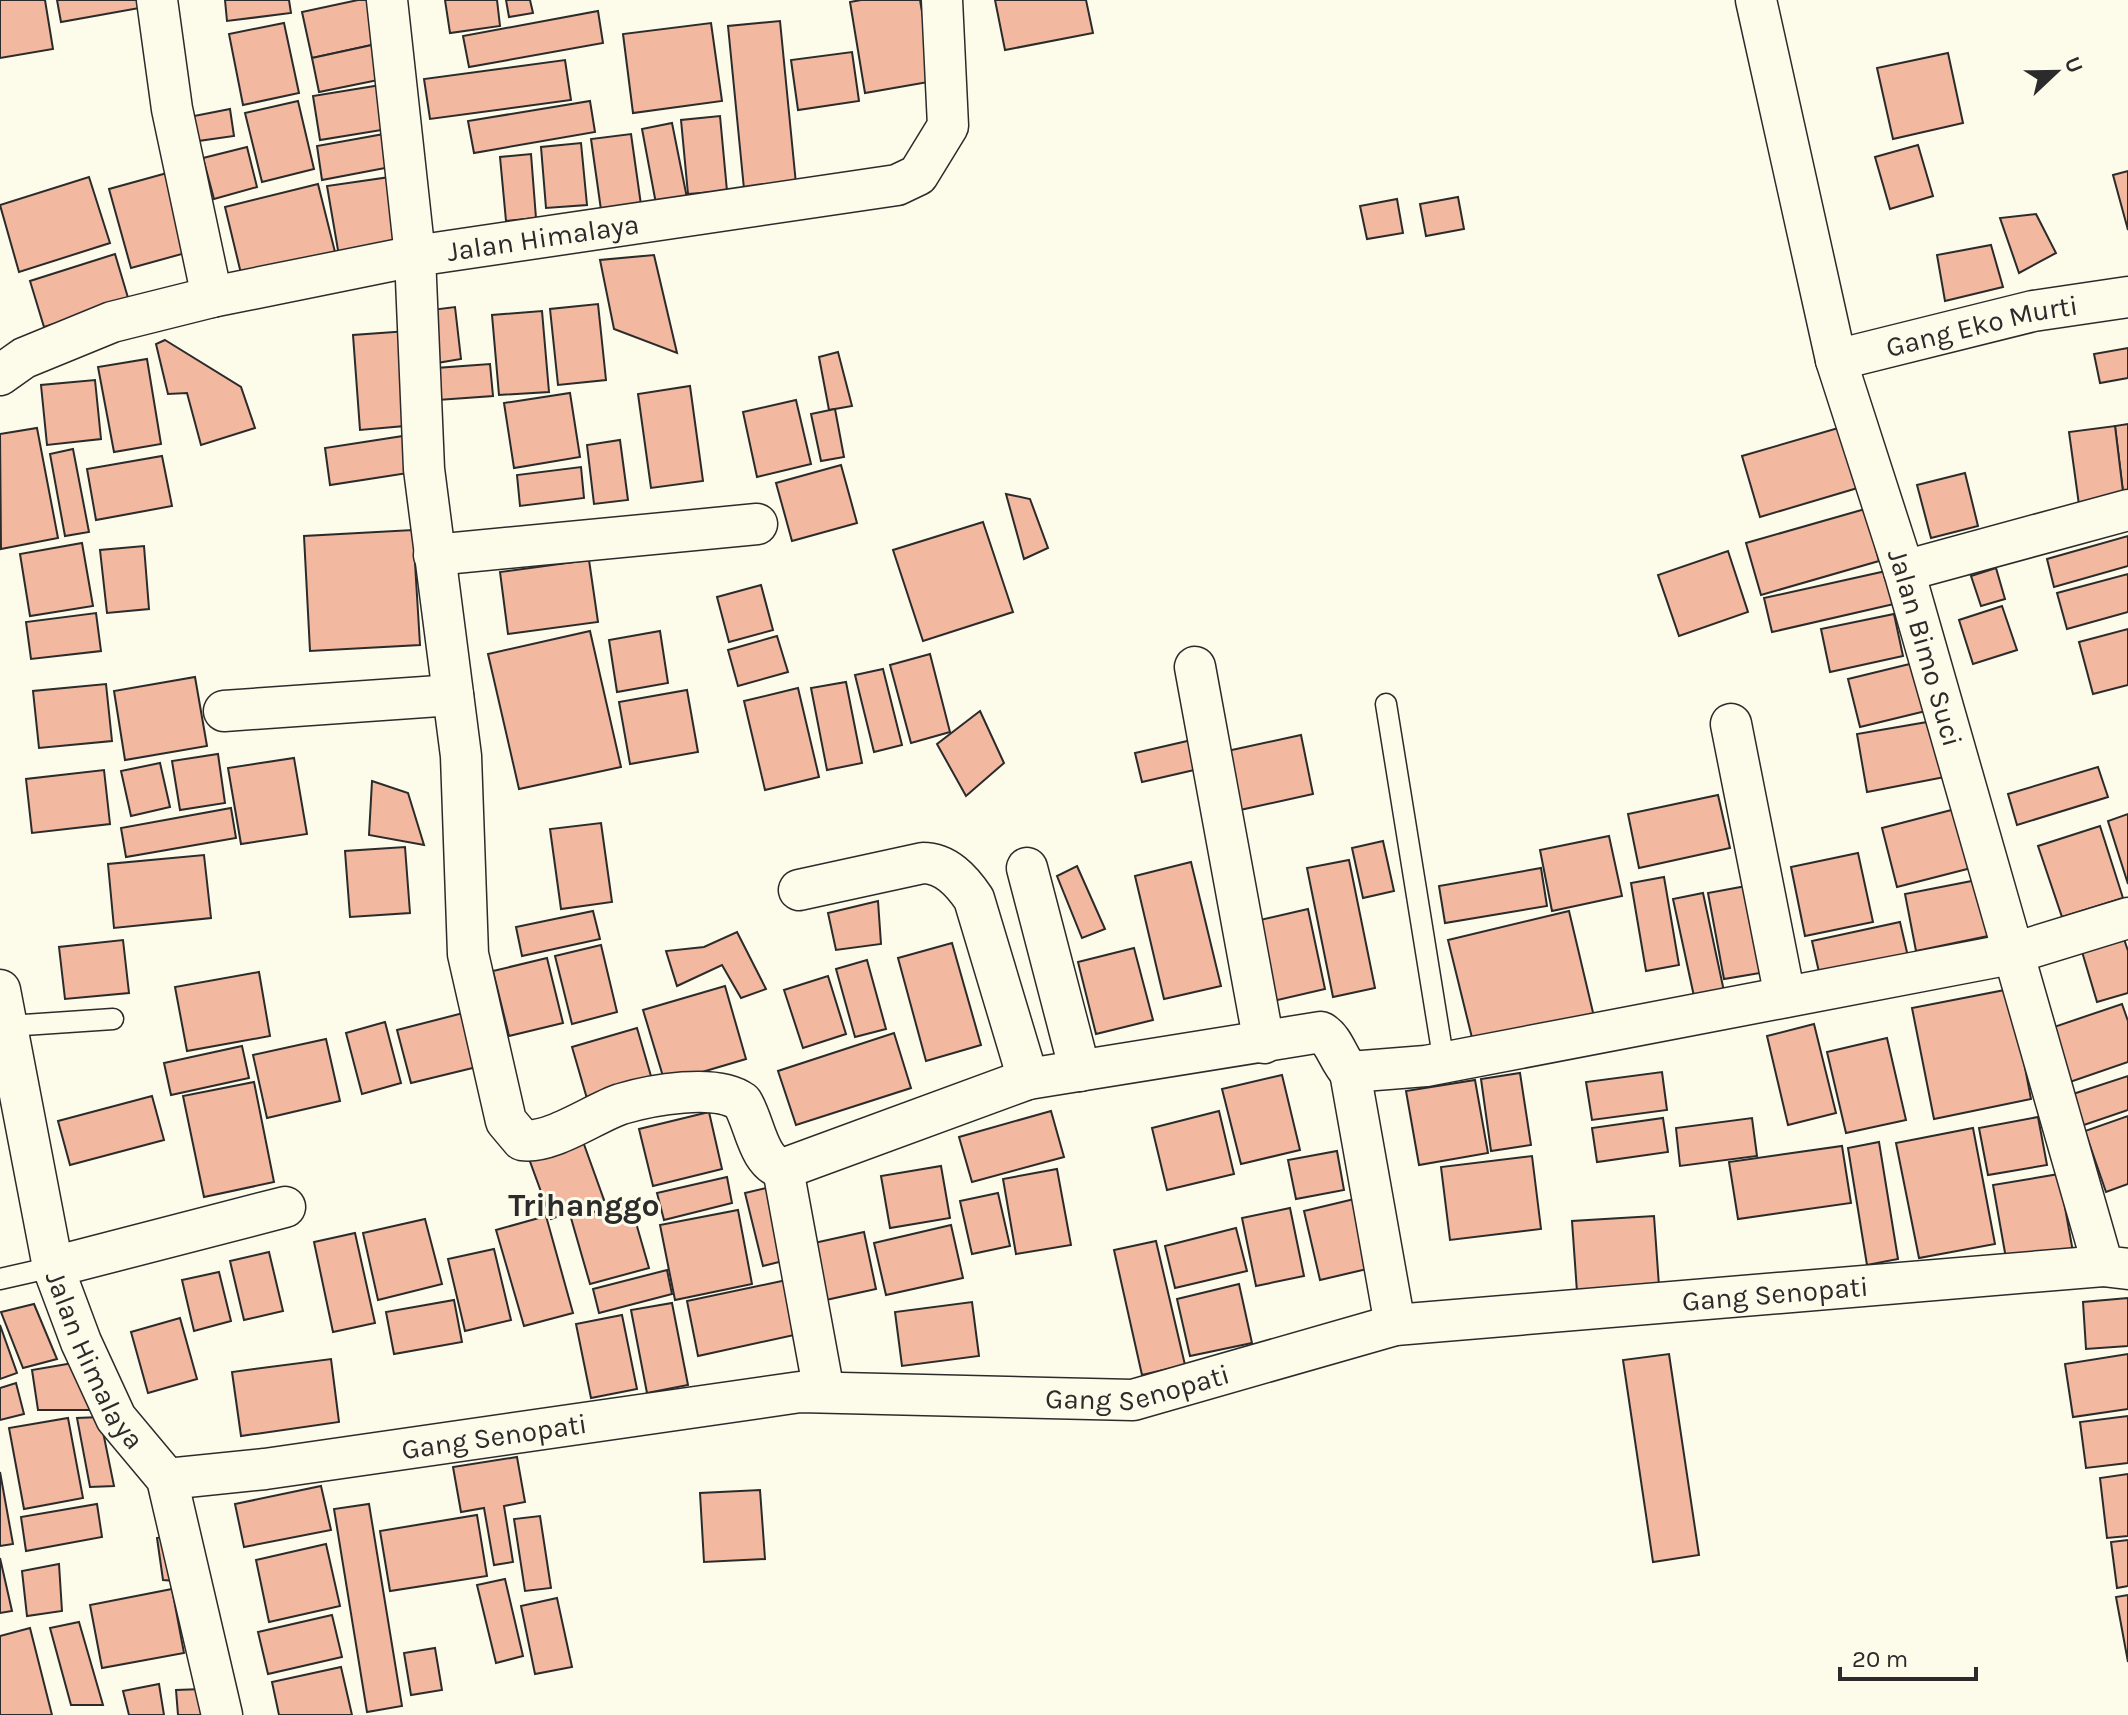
<svg xmlns="http://www.w3.org/2000/svg" width="2128" height="1715" font-family="Karla,sans-serif">
<style>
.building{fill:#f2b8a0;stroke:#2b2b2b;stroke-width:2}
.lines{fill:none;stroke-linecap:round;stroke-linejoin:round}
.service-casing{stroke:#2b2b2b;stroke-width:23}
.minor-casing{stroke:#2b2b2b;stroke-width:43}
.service{stroke:#fdfbea;stroke-width:20}
.minor{stroke:#fdfbea;stroke-width:40}
.labels{text-anchor:middle;stroke-width:6;stroke-linejoin:round;paint-order:stroke}
.street-label{font-size:28px;fill:#2b2b2b;stroke:#fdfbea}
.quarter-label{font-size:32px;font-weight:bold;fill:#2b2b2b;stroke:#fdfbea}
</style>
<rect width="100%" height="100%" fill="#fdfbea"/>
<g class="building">
<polygon points="0,0 45,0 53,49 0,58"/>
<polygon points="57,0 144,0 145,7 61,22"/>
<polygon points="225,0 289,0 291,13 227,21"/>
<polygon points="358,0 372,0 381,43 312,58 302,12"/>
<polygon points="445,0 497,0 500,26 450,33"/>
<polygon points="506,0 530,0 533,13 509,17"/>
<polygon points="861,0 920,0 934,81 865,93 850,2"/>
<polygon points="995,0 1086,0 1093,33 1005,50"/>
<polygon points="598,11 603,43 469,67 463,36"/>
<polygon points="780,21 796,184 744,189 728,26"/>
<polygon points="284,23 299,93 243,105 229,34"/>
<polygon points="711,23 722,101 633,113 623,34"/>
<polygon points="381,43 388,78 319,92 312,58"/>
<polygon points="852,52 859,101 798,110 791,60"/>
<polygon points="1948,53 1963,123 1893,139 1877,68"/>
<polygon points="565,60 571,100 430,119 424,79"/>
<polygon points="393,83 400,127 320,140 313,96"/>
<polygon points="298,101 314,169 262,182 245,113"/>
<polygon points="590,101 595,132 474,153 468,121"/>
<polygon points="230,109 234,136 198,141 194,116"/>
<polygon points="720,116 727,191 688,194 681,120"/>
<polygon points="672,123 688,203 657,209 642,129"/>
<polygon points="395,132 401,165 322,180 317,146"/>
<polygon points="631,134 643,219 603,224 591,139"/>
<polygon points="581,143 587,205 546,208 541,147"/>
<polygon points="1918,145 1933,196 1890,209 1875,157"/>
<polygon points="247,147 257,187 214,199 203,158"/>
<polygon points="531,154 536,218 506,221 500,157"/>
<polygon points="2128,171 2128,230 2113,175"/>
<polygon points="167,173 189,252 131,268 109,189"/>
<polygon points="397,176 408,246 339,256 327,186"/>
<polygon points="89,177 110,243 19,272 0,205"/>
<polygon points="318,184 338,264 244,286 225,207"/>
<polygon points="1458,197 1464,229 1426,236 1420,204"/>
<polygon points="1397,199 1403,233 1367,239 1360,206"/>
<polygon points="2036,214 2056,253 2019,273 2000,218"/>
<polygon points="1991,245 2003,287 1945,301 1937,255"/>
<polygon points="115,254 129,301 44,327 30,281"/>
<polygon points="654,255 677,353 614,329 600,260"/>
<polygon points="598,304 606,380 558,385 550,309"/>
<polygon points="455,307 461,359 437,363 431,310"/>
<polygon points="542,311 549,392 499,395 492,315"/>
<polygon points="408,331 416,425 360,430 353,335"/>
<polygon points="165,340 241,387 255,428 201,445 187,393 168,394 156,344"/>
<polygon points="2128,348 2128,378 2100,383 2094,354"/>
<polygon points="838,352 852,406 829,410 819,357"/>
<polygon points="147,359 161,444 114,452 98,367"/>
<polygon points="490,364 493,396 438,400 436,368"/>
<polygon points="95,380 101,439 47,445 41,385"/>
<polygon points="690,386 703,481 651,488 638,394"/>
<polygon points="570,393 580,457 514,468 504,403"/>
<polygon points="796,400 811,464 757,477 743,412"/>
<polygon points="835,409 844,457 821,461 811,414"/>
<polygon points="1852,424 1871,484 1760,517 1742,456"/>
<polygon points="2128,424 2128,500 2124,500 2115,426"/>
<polygon points="2115,426 2124,500 2079,505 2069,432"/>
<polygon points="37,428 58,538 1,549 0,434"/>
<polygon points="416,434 421,471 330,485 325,448"/>
<polygon points="620,440 628,500 594,504 587,445"/>
<polygon points="73,449 89,532 65,536 50,454"/>
<polygon points="162,456 172,506 96,520 87,469"/>
<polygon points="841,465 857,523 792,541 776,483"/>
<polygon points="581,467 584,498 520,506 517,475"/>
<polygon points="1965,473 1978,526 1931,538 1917,485"/>
<polygon points="1006,494 1030,499 1048,548 1024,559"/>
<polygon points="1865,509 1879,561 1761,595 1746,543"/>
<polygon points="983,522 1013,612 923,641 893,550"/>
<polygon points="413,530 420,645 310,651 304,536"/>
<polygon points="2128,536 2128,566 2054,587 2047,559"/>
<polygon points="82,543 93,606 30,616 20,554"/>
<polygon points="144,546 149,609 107,613 100,550"/>
<polygon points="1728,551 1748,612 1679,636 1658,575"/>
<polygon points="589,560 598,622 508,634 500,572"/>
<polygon points="1996,568 2005,599 1981,606 1971,576"/>
<polygon points="1886,571 1894,604 1772,632 1764,598"/>
<polygon points="2128,574 2128,612 2067,629 2057,593"/>
<polygon points="761,585 773,630 729,642 717,597"/>
<polygon points="2002,606 2017,650 1973,664 1959,620"/>
<polygon points="96,613 101,651 31,659 26,622"/>
<polygon points="1894,614 1903,656 1830,672 1821,629"/>
<polygon points="2128,629 2128,685 2093,694 2079,642"/>
<polygon points="590,631 621,767 519,789 488,654"/>
<polygon points="660,631 668,683 617,692 609,640"/>
<polygon points="777,636 788,672 738,686 728,650"/>
<polygon points="930,654 950,732 911,743 890,665"/>
<polygon points="1922,661 1934,709 1860,727 1848,679"/>
<polygon points="883,669 902,745 874,752 855,675"/>
<polygon points="195,677 207,746 125,760 114,691"/>
<polygon points="846,682 862,763 827,770 811,688"/>
<polygon points="106,684 112,741 39,748 33,691"/>
<polygon points="798,688 819,777 765,790 744,701"/>
<polygon points="687,690 698,752 630,764 619,702"/>
<polygon points="980,711 1004,763 966,796 937,744"/>
<polygon points="1939,720 1950,776 1867,792 1857,734"/>
<polygon points="1301,735 1313,794 1240,810 1227,751"/>
<polygon points="1196,739 1203,768 1142,782 1135,753"/>
<polygon points="218,754 225,803 180,810 172,761"/>
<polygon points="294,758 307,834 241,844 228,768"/>
<polygon points="160,763 170,807 131,816 121,771"/>
<polygon points="2098,767 2108,797 2017,825 2008,794"/>
<polygon points="104,770 110,824 32,833 26,779"/>
<polygon points="372,781 408,793 424,845 369,835"/>
<polygon points="1718,795 1730,848 1639,868 1628,814"/>
<polygon points="1963,807 1979,866 1897,887 1882,828"/>
<polygon points="231,808 236,838 126,857 121,828"/>
<polygon points="2128,814 2128,884 2108,821"/>
<polygon points="601,823 612,902 561,909 550,829"/>
<polygon points="2100,826 2123,898 2062,917 2038,846"/>
<polygon points="1609,836 1622,896 1552,911 1540,850"/>
<polygon points="1383,841 1394,891 1363,898 1352,848"/>
<polygon points="405,847 410,913 350,917 345,851"/>
<polygon points="1858,853 1873,922 1805,936 1791,867"/>
<polygon points="204,855 211,918 114,928 108,864"/>
<polygon points="1349,860 1375,988 1333,997 1307,868"/>
<polygon points="1191,862 1221,986 1164,999 1135,876"/>
<polygon points="1077,866 1105,929 1082,938 1057,876"/>
<polygon points="1541,868 1547,906 1445,923 1439,886"/>
<polygon points="1664,877 1679,965 1646,971 1631,883"/>
<polygon points="1982,879 1993,935 1916,951 1905,894"/>
<polygon points="1757,884 1772,971 1724,979 1708,893"/>
<polygon points="1703,893 1725,996 1695,1001 1673,899"/>
<polygon points="878,901 881,944 836,950 828,913"/>
<polygon points="1308,909 1325,989 1265,1003 1247,923"/>
<polygon points="593,911 600,939 522,956 516,927"/>
<polygon points="1569,911 1595,1021 1475,1050 1448,940"/>
<polygon points="1900,922 1909,961 1821,981 1812,941"/>
<polygon points="737,932 766,989 741,998 722,965 677,986 666,951 704,947"/>
<polygon points="2122,933 2128,951 2128,993 2097,1002 2080,945"/>
<polygon points="123,940 129,993 65,999 59,947"/>
<polygon points="952,943 981,1045 926,1061 898,958"/>
<polygon points="601,945 617,1012 572,1024 555,956"/>
<polygon points="1134,948 1153,1020 1096,1034 1078,962"/>
<polygon points="547,958 563,1023 509,1036 493,971"/>
<polygon points="867,960 886,1029 855,1037 836,969"/>
<polygon points="259,972 270,1036 187,1051 175,987"/>
<polygon points="828,976 846,1034 803,1048 784,990"/>
<polygon points="725,986 746,1059 665,1083 643,1010"/>
<polygon points="2010,989 2031,1099 1934,1119 1912,1008"/>
<polygon points="2122,1004 2128,1021 2128,1062 2067,1083 2048,1029"/>
<polygon points="471,1011 485,1065 411,1083 397,1030"/>
<polygon points="385,1022 401,1083 362,1094 346,1033"/>
<polygon points="1814,1024 1836,1113 1788,1125 1767,1036"/>
<polygon points="637,1028 653,1083 588,1102 572,1047"/>
<polygon points="894,1033 911,1088 796,1125 778,1071"/>
<polygon points="1887,1038 1906,1120 1846,1133 1827,1052"/>
<polygon points="326,1039 340,1101 267,1118 253,1055"/>
<polygon points="242,1046 249,1078 171,1095 164,1063"/>
<polygon points="1662,1072 1667,1110 1592,1120 1586,1082"/>
<polygon points="1520,1073 1531,1145 1491,1151 1481,1079"/>
<polygon points="1282,1075 1300,1150 1241,1164 1222,1089"/>
<polygon points="2128,1076 2128,1110 2081,1126 2070,1095"/>
<polygon points="1475,1080 1488,1153 1419,1165 1406,1091"/>
<polygon points="254,1082 274,1182 204,1197 183,1096"/>
<polygon points="152,1096 164,1140 70,1165 58,1121"/>
<polygon points="1051,1111 1064,1157 972,1182 959,1137"/>
<polygon points="1219,1111 1234,1174 1167,1190 1152,1128"/>
<polygon points="709,1112 722,1169 653,1186 639,1129"/>
<polygon points="2128,1116 2128,1184 2106,1192 2085,1131"/>
<polygon points="2038,1117 2047,1165 1988,1175 1979,1128"/>
<polygon points="1663,1118 1668,1152 1597,1162 1592,1128"/>
<polygon points="1752,1118 1757,1156 1680,1166 1676,1128"/>
<polygon points="1973,1128 1995,1244 1919,1258 1896,1143"/>
<polygon points="581,1136 604,1200 551,1219 528,1156"/>
<polygon points="1879,1142 1898,1259 1867,1265 1848,1148"/>
<polygon points="1842,1146 1851,1203 1738,1219 1729,1162"/>
<polygon points="1337,1151 1344,1190 1296,1199 1288,1160"/>
<polygon points="1532,1156 1541,1229 1450,1240 1441,1167"/>
<polygon points="941,1166 950,1218 890,1228 881,1176"/>
<polygon points="1057,1169 1071,1245 1016,1254 1003,1179"/>
<polygon points="2059,1174 2073,1252 2007,1264 1993,1185"/>
<polygon points="727,1177 732,1203 664,1220 657,1193"/>
<polygon points="775,1186 791,1259 763,1266 745,1193"/>
<polygon points="998,1193 1010,1246 972,1254 960,1201"/>
<polygon points="1367,1196 1384,1265 1320,1280 1304,1211"/>
<polygon points="630,1202 649,1268 590,1284 571,1218"/>
<polygon points="1290,1208 1304,1276 1256,1286 1242,1218"/>
<polygon points="738,1210 752,1284 675,1300 660,1225"/>
<polygon points="546,1216 573,1313 524,1326 496,1230"/>
<polygon points="1654,1216 1659,1286 1577,1292 1572,1221"/>
<polygon points="425,1219 442,1284 378,1300 363,1233"/>
<polygon points="951,1225 963,1278 886,1295 874,1243"/>
<polygon points="1236,1228 1247,1271 1175,1288 1165,1246"/>
<polygon points="864,1232 876,1289 826,1300 814,1243"/>
<polygon points="355,1233 375,1323 333,1332 314,1242"/>
<polygon points="1156,1241 1185,1365 1142,1375 1114,1250"/>
<polygon points="494,1249 511,1320 465,1331 448,1259"/>
<polygon points="269,1252 283,1311 244,1320 230,1261"/>
<polygon points="667,1270 672,1294 599,1313 593,1289"/>
<polygon points="219,1272 231,1321 194,1331 182,1280"/>
<polygon points="796,1278 808,1332 698,1356 687,1301"/>
<polygon points="1239,1284 1252,1343 1190,1356 1177,1299"/>
<polygon points="2128,1298 2128,1346 2086,1349 2083,1302"/>
<polygon points="454,1300 462,1342 394,1354 386,1312"/>
<polygon points="972,1302 979,1356 902,1366 895,1312"/>
<polygon points="672,1303 688,1385 647,1393 631,1310"/>
<polygon points="34,1304 57,1359 23,1368 1,1312"/>
<polygon points="622,1315 637,1389 591,1398 576,1324"/>
<polygon points="180,1318 197,1379 148,1393 131,1332"/>
<polygon points="0,1325 17,1373 0,1379"/>
<polygon points="1669,1354 1699,1555 1653,1562 1623,1360"/>
<polygon points="2128,1354 2128,1409 2073,1417 2065,1364"/>
<polygon points="331,1359 339,1422 241,1436 232,1372"/>
<polygon points="85,1361 98,1410 38,1410 32,1370"/>
<polygon points="16,1383 24,1414 0,1420 0,1388"/>
<polygon points="2128,1416 2128,1463 2086,1468 2080,1422"/>
<polygon points="100,1417 114,1486 90,1487 77,1418"/>
<polygon points="68,1418 83,1498 24,1509 9,1428"/>
<polygon points="517,1457 525,1502 504,1506 513,1562 494,1565 484,1508 461,1512 453,1467"/>
<polygon points="0,1472 13,1544 0,1546"/>
<polygon points="2128,1474 2128,1536 2107,1538 2100,1478"/>
<polygon points="321,1486 331,1530 244,1547 235,1504"/>
<polygon points="760,1490 765,1559 704,1562 700,1493"/>
<polygon points="97,1504 102,1537 26,1551 21,1517"/>
<polygon points="369,1504 402,1706 367,1712 334,1509"/>
<polygon points="477,1515 487,1576 390,1591 380,1531"/>
<polygon points="540,1516 551,1588 525,1591 514,1519"/>
<polygon points="175,1535 188,1582 163,1580 157,1538"/>
<polygon points="2128,1540 2128,1586 2117,1588 2111,1542"/>
<polygon points="326,1544 340,1606 269,1622 256,1560"/>
<polygon points="0,1558 12,1611 0,1613"/>
<polygon points="59,1564 62,1611 27,1616 22,1571"/>
<polygon points="505,1579 523,1656 496,1663 477,1585"/>
<polygon points="172,1589 184,1653 102,1668 90,1605"/>
<polygon points="2128,1595 2128,1662 2116,1597"/>
<polygon points="557,1598 572,1667 535,1674 521,1606"/>
<polygon points="332,1615 342,1657 268,1674 258,1632"/>
<polygon points="79,1622 103,1705 71,1705 50,1628"/>
<polygon points="30,1628 52,1715 0,1715 0,1636"/>
<polygon points="435,1648 442,1690 411,1695 404,1653"/>
<polygon points="341,1667 352,1715 279,1715 272,1682"/>
<polygon points="159,1684 164,1715 129,1715 123,1691"/>
<polygon points="203,1689 212,1715 178,1715 176,1690"/>
</g>
<g class="lines">
<g class="service-casing">
<g id="service">
<polyline points="1386,704 1444,1063"/>
<polyline points="9,1026 113,1019"/>
<polyline points="0,1279 53,1267"/>
</g>
</g>
<g class="minor-casing">
<g id="minor">
<polyline points="157,0 172,109 212,297"/>
<path d="M387,0L415,256L424,469L461,756L468,954L506,1121L522,1140C550,1145 594,1113 621,1104C651,1095 716,1083 742,1102C755,1122 757,1162 783,1169L1028,1079L1321,1032C1335,1040 1338,1060 1350,1072L1426,1066L2011,954L2128,918"/>
<path id="s1" d="M1756,0L1836,360L1904,571L2103,1266L2128,1269"/>
<path id="s2" d="M1836,360L2033,311L2128,297"/>
<path id="s3" d="M0,375L24,358L112,322L212,297L415,256L897,185L918,175L948,126L942,0"/>
<polyline points="434,555 757,524"/>
<polyline points="1904,571 2128,510"/>
<polyline points="1195,667 1264,1043"/>
<polyline points="224,711 453,695"/>
<polyline points="1731,724 1785,997"/>
<polyline points="1027,868 1080,1071"/>
<path d="M799,890L923,863C946,863 962,881 974,899L1028,1079"/>
<path id="s4" d="M0,990L53,1267L81,1342L116,1418L167,1479L222,1715"/>
<polyline points="1350,1072 1395,1325"/>
<polyline points="783,1169 824,1392"/>
<polyline points="53,1267 285,1207"/>
<path id="s5" d="M167,1479L265,1469L800,1392L1133,1400L1395,1325L2103,1266"/>
</g>
</g>
<use href="#service" class="service"/>
<use href="#minor" class="minor"/>
</g>
<g class="labels">
<g class="street-label">
<text dy="10" stroke="none"><textPath href="#s3" startOffset="564">Jalan Himalaya</textPath></text>
<text dy="10" stroke="none"><textPath href="#s2" startOffset="150">Gang Eko Murti</textPath></text>
<text dy="10" stroke="none"><textPath href="#s1" startOffset="670">Jalan Bimo Suci</textPath></text>
<text dy="10" stroke="none"><textPath href="#s5" startOffset="1626">Gang Senopati</textPath></text>
<text dy="10" stroke="none"><textPath href="#s4" startOffset="384">Jalan Himalaya</textPath></text>
<text dy="10" stroke="none"><textPath href="#s5" startOffset="978">Gang Senopati</textPath></text>
<text dy="10" stroke="none"><textPath href="#s5" startOffset="330">Gang Senopati</textPath></text>
</g>
<g class="quarter-label">
<text x="584" y="1216">Trihanggo</text>
</g>
</g>
<g transform="translate(2056 72) rotate(68)" stroke="#fdfbea" stroke-width="6" paint-order="stroke">
<path d="M0-6L14 30L0 20L-14 30Z" fill="#2b2b2b"/>
<text y="-12" font-size="22" font-weight="bold" text-anchor="middle" fill="#2b2b2b">U</text>
</g>
<path d="M1840 1667v12h136v-12" fill="none" stroke="#2b2b2b" stroke-width="4"/>
<text x="1852" y="1667" font-size="24" fill="#2b2b2b" stroke="#fdfbea" stroke-width="6" paint-order="stroke">20 m</text>
</svg>
